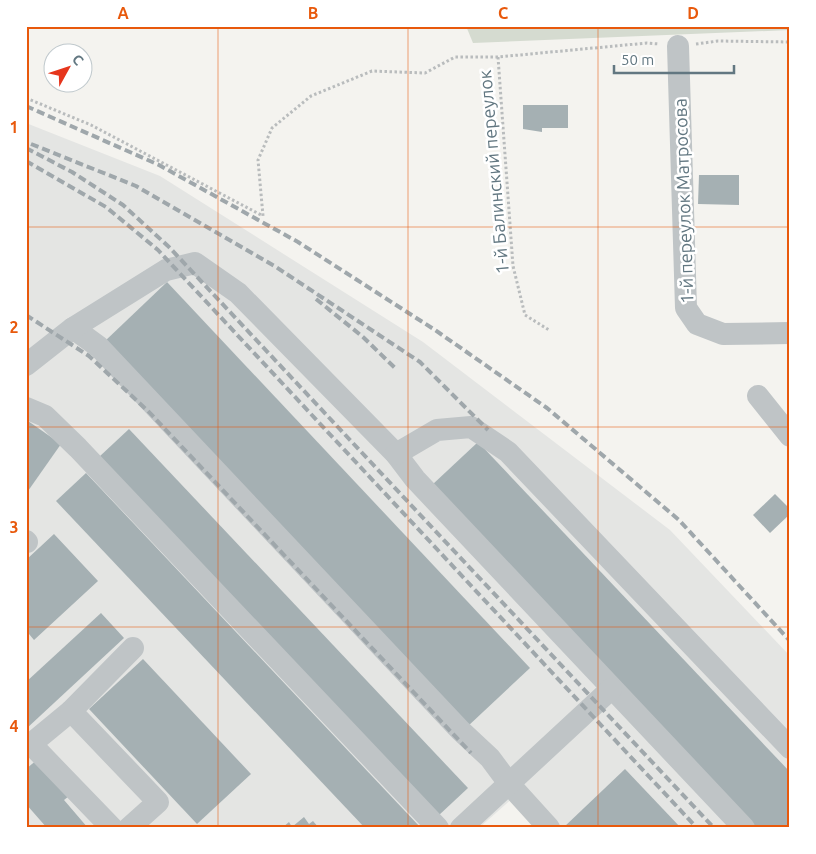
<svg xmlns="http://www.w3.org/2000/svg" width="816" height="854" font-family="Ubuntu,sans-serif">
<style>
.built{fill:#e4e5e3}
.green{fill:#d5dbd0}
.building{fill:#a5b0b3}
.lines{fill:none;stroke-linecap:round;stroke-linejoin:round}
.path{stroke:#b9bcbd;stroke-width:3;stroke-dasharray:2.5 2.5;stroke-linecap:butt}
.minor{stroke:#bfc4c6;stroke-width:22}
.rail{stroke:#9fa7ab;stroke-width:4;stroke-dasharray:8 4;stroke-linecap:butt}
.grid{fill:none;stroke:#e8590c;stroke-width:1;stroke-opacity:0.55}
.labels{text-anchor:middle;stroke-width:5;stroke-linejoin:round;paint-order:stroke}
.street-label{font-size:18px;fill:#627781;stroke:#fff}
.neatline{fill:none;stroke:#e8590c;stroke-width:2}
.grid-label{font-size:16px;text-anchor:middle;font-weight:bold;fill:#e8590c}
</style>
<rect width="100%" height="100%" fill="#f4f3ef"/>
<polygon class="built" points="26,123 160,176 423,342 670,530 790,656 790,828 543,828 514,797 479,828 26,828"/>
<polygon class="green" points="466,26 790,26 790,30 473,43"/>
<g class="building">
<polygon points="523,105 568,105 568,128 542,128 542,132 523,129"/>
<polygon points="699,175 739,175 739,205 698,204"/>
<polygon points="167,282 530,668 467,727 104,342"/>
<polygon points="28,421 61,444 28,491 26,490"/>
<polygon points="129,429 468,788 438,816 99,457"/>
<polygon points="478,442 790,772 790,828 756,828 432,485"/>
<polygon points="86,473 421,828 365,828 56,501"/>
<polygon points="775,494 790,509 790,514 770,533 753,515"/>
<polygon points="54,534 98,581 34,640 29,634 26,637 26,560"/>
<polygon points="101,613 124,638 26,729 26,682"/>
<polygon points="143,659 251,774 197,824 89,709"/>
<polygon points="38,759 69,796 64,800 88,828 47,828 26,804 26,769"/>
<polygon points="625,769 681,828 563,828"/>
<polygon points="304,817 309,824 313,821 319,828 282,828 289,822 292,827"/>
</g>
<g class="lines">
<g class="path">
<polyline points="696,44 718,41 790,42"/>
<polyline points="498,57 513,266 525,315 549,330"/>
<polyline points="26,98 91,125 263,216 258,160 272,128 311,96 372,71 425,73 455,57 498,57 647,43 659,44"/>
</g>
<g class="minor">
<polyline points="678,46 686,308 697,324 723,334 790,333"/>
<polyline points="73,328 99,347 460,730 490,758 510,785 549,828"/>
<polyline points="26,365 73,328 166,270 195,263 238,293 396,454 415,479 744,828"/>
<polyline points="758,396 790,436"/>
<polyline points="26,408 45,416 78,448 438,828"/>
<polyline points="396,454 437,430 471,427 508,452 790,748"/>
<polyline points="26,541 27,542"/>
<polyline points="71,711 31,744 112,828"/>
<polyline points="129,828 158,802 71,711 133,648"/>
<polyline points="461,828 611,689"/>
</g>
<g class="rail">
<polyline points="26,106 159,165 298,242 435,330 547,408 679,520 790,641"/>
<polyline points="31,144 136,186 276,267 420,362 488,430"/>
<polyline points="26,148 72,172 123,205 169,247 714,828"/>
<polyline points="26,161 106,207 158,250 697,828"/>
<polyline points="316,299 363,337 395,368"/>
<polyline points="26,315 89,356 149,412 471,753"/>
</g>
</g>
<path class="grid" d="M218,26V828M408,26V828M598,26V828M26,227H790M26,427H790M26,627H790"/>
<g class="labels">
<g class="street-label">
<text transform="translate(494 172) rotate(-95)" y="6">1-й Балинский переулок</text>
<text transform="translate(684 201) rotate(-92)" y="6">1-й переулок Матросова</text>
</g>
</g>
<rect width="816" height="854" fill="none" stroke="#ffffff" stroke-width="55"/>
<g transform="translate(68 68) rotate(50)"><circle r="24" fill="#ffffff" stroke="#c0c9cd"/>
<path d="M0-4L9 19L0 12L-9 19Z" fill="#e6361d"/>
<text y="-8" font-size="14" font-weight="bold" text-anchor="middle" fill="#627781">С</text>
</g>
<path d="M614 65v8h120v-8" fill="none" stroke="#627781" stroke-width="2.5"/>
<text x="621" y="65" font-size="15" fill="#627781" stroke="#ffffff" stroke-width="4" paint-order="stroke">50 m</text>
<rect x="28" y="28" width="760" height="798" class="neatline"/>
<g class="grid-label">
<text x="123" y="19">A</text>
<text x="313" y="19">B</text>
<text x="503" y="19">C</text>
<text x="693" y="19">D</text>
<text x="14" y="133">1</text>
<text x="14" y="333">2</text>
<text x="14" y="533">3</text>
<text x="14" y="732">4</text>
</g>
</svg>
